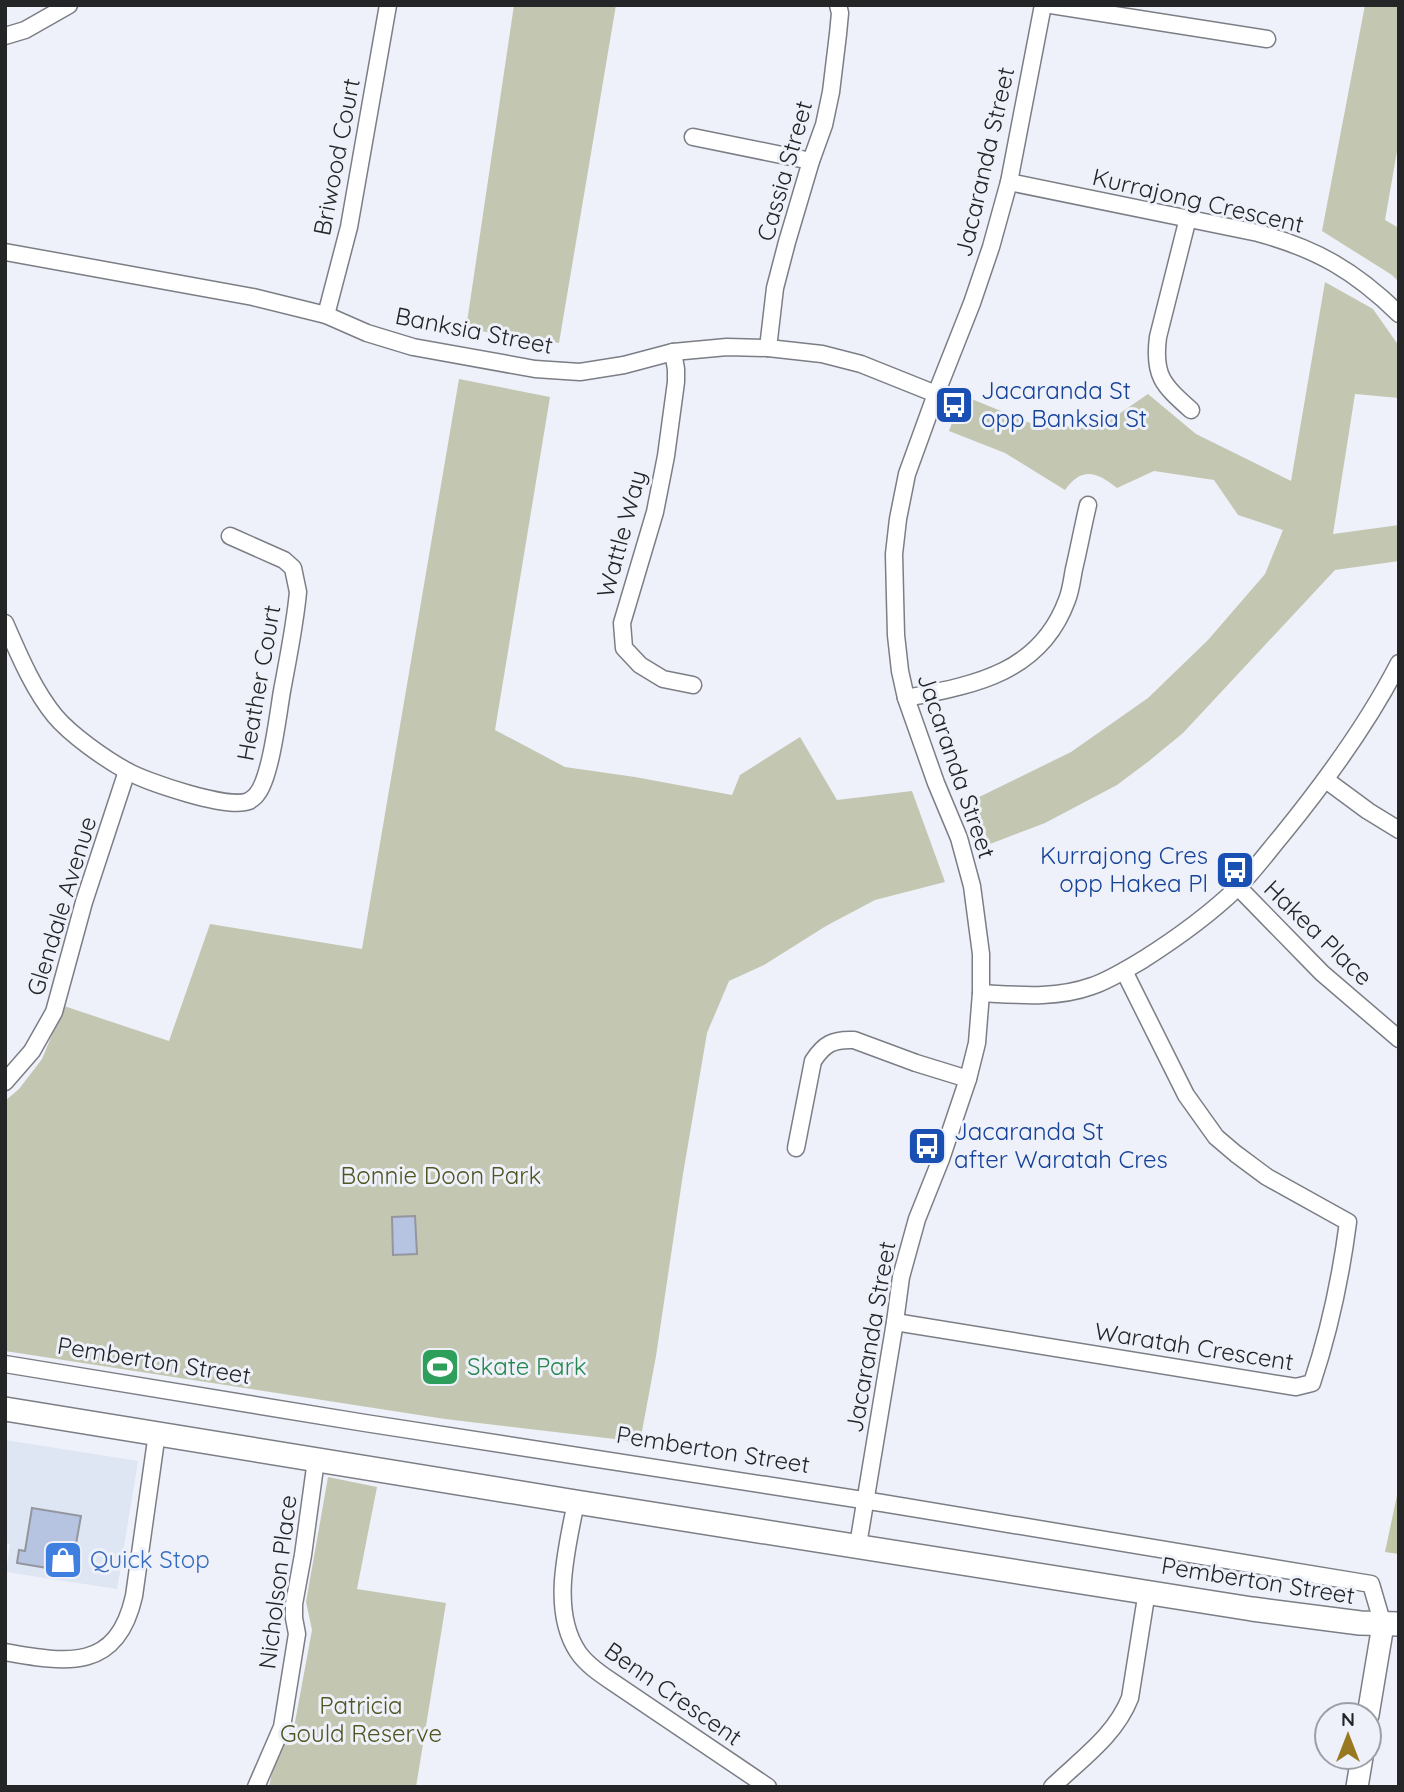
<svg xmlns="http://www.w3.org/2000/svg" width="1404" height="1792" font-family="Quicksand,sans-serif">
<style>
.built{fill:#dee5f3}
.green{fill:#c3c7b2}
.forest{fill:#c0c6a6}
.building{fill:#b6c4e2;stroke:#93969d;stroke-width:2}
.lines{fill:none;stroke-linecap:round;stroke-linejoin:round}
.minor-casing{stroke:#7b7e85;stroke-width:19}
.tertiary-casing{stroke:#7b7e85;stroke-width:24}
.secondary-casing{stroke:#7b7e85;stroke-width:26}
.minor{stroke:#fff;stroke-width:16}
.tertiary{stroke:#fff;stroke-width:21}
.secondary{stroke:#fff;stroke-width:23}
.labels{text-anchor:middle;stroke-width:6;stroke-linejoin:round;paint-order:stroke}
.street-label{font-size:24px;fill:#242527;stroke:#eef1f9}
.transit-label{font-size:24px;fill:#164399;stroke:#eef1f9;text-anchor:start}
.park-label{font-size:24px;fill:#4f5622;stroke:#eef1f9}
.leisure-label{font-size:24px;fill:#27864d;stroke:#eef1f9;text-anchor:start}
.shop-label{font-size:24px;fill:#366cbe;stroke:#eef1f9;text-anchor:start}
</style>
<rect width="100%" height="100%" fill="#eef1f9"/>
<polygon class="built" points="5,1440 138,1461 117,1589 6,1572 10,1544 5,1543"/>
<g class="green">
<polygon points="514,5 616,5 559,343 466,329"/>
<polygon points="1365,5 1399,5 1399,140 1385,220 1399,228 1399,282 1392,275 1322,231"/>
<path d="M1325,282L1373,309L1399,346V398L1355,394L1333,534L1399,525V561L1335,570L1183,733L1149,761L1117,785L1045,823L990,844L971,801L1071,752L1148,698L1208,640L1265,574L1283,530L1238,515L1214,480L1154,471L1117,488C1097,472 1082,466 1065,490L1005,453L949,431L962,395L1030,423L1097,429L1148,394L1196,434L1291,481Z"/>
<polygon points="459,379 550,397 495,730 565,767 635,777 732,795 740,775 800,737 837,800 912,791 945,882 875,900 826,926 764,965 729,981 707,1033 683,1174 656,1356 640,1442 445,1419 5,1351 5,1101 19,1089 42,1059 64,1006 169,1041 210,924 362,949"/>
<polygon points="328,1477 377,1487 357,1589 446,1603 416,1787 269,1787 274,1764 295,1722 312,1630 306,1602"/>
</g>
<polygon class="forest" points="1399,1486 1399,1554 1385,1552"/>
<g class="building">
<polygon points="415,1216 417,1254 393,1255 392,1217"/>
<polygon points="32,1508 81,1516 71,1572 17,1563 19,1550 25,1551"/>
</g>
<g class="lines">
<g class="minor-casing">
<g id="minor">
<polyline points="1051,5 1267,39"/>
<polyline points="5,36 25,30 69,5"/>
<polyline points="693,137 811,161"/>
<path d="M1009,182L1258,233C1317,249 1355,271 1399,314"/>
<path d="M1188,218L1158,337C1153,376 1163,385 1191,410"/>
<polyline points="5,252 253,297 326,315 367,333 413,347 535,369 580,372 624,365 673,352 727,347 768,348 822,354 861,364 936,394"/>
<polyline points="326,315 349,227 388,5"/>
<polyline points="768,348 775,288 787,242 811,161 824,125 831,92 838,34 840,13 838,5"/>
<polyline points="673,352 676,369 676,382 666,456 655,512 622,623 624,648 640,665 663,679 693,685"/>
<path d="M5,623C19,655 33,689 55,716C71,735 105,759 127,771C147,782 228,810 249,801C252,799 255,797 257,794C271,777 278,714 282,691C288,658 295,625 298,592L293,568L284,560L230,536"/>
<path d="M906,698C973,685 1040,674 1067,600C1071,590 1072,579 1074,569C1079,548 1083,526 1088,505"/>
<polyline points="1326,780 1368,811 1399,830"/>
<polyline points="1238,887 1322,973 1399,1039"/>
<path d="M981,993C1018,995 1056,999 1092,986C1110,980 1127,969 1144,959C1177,938 1209,915 1237,888C1253,872 1267,853 1282,835C1326,781 1367,725 1399,663"/>
<polyline points="5,1082 32,1051 54,1012 84,902 127,771"/>
<path d="M796,1148L813,1061C824,1044 833,1039 854,1040L916,1063L968,1079"/>
<path d="M895,1322L1296,1387L1312,1383C1329,1332 1341,1276 1348,1222L1267,1177L1236,1154L1216,1137L1186,1095L1124,971"/>
<polyline points="5,1364 365,1423 882,1503 1371,1584 1383,1625"/>
<path d="M576,1502C567,1548 550,1610 578,1652C586,1664 599,1673 611,1681L768,1787"/>
<polyline points="858,1545 895,1322 901,1277 917,1219 941,1159 968,1079 977,1043 981,993 981,954 972,886 959,838 936,783 906,698 900,671 896,635 895,596 894,554 898,519 907,474 936,394 972,303 991,247 1009,182 1043,5"/>
<path d="M5,1652C67,1663 117,1672 134,1596L157,1433"/>
<polyline points="256,1787 282,1727 297,1634 294,1618 294,1604 303,1555 316,1460"/>
<path d="M1052,1787C1081,1759 1115,1736 1130,1698L1147,1591"/>
</g>
</g>
<g class="tertiary-casing">
<g id="tertiary">
<polyline points="1368,1715 1383,1625"/>
<polyline points="1357,1787 1362,1757"/>
</g>
</g>
<g class="secondary-casing">
<polyline id="secondary" points="5,1409 576,1502 1252,1609 1360,1623 1399,1624"/>
</g>
<use href="#minor" class="minor"/>
<use href="#tertiary" class="tertiary"/>
<use href="#secondary" class="secondary"/>
</g>
<defs>
<g id="bus-square" transform="scale(2.0125)"><rect x="-9" y="-9" width="18" height="18" rx="4" fill="#1a4fb4" stroke="#eef1f9"/><path d="M-5-6H5V4H4V6H2V4H-2V6H-4V4H-5ZM-3.5-4V0h7V-4ZM-3.5 1.2v1.5H-2V1.2ZM2 1.2v1.5H3.5V1.2Z" fill="#fff"/></g>
<g id="stadium-square" transform="scale(2.0125)"><rect x="-9" y="-9" width="18" height="18" rx="4" fill="#2e9e5b" stroke="#eef1f9"/><path d="M0-5a6.5 5 0 1 0 0 10a6.5 5 0 1 0 0-10ZM-3.5-1.8h7v3.6h-7Z" fill="#fff"/></g>
<g id="shop-square" transform="scale(2.0125)"><rect x="-9" y="-9" width="18" height="18" rx="4" fill="#3f7fe0" stroke="#eef1f9"/><path d="M-5-2.5h2.3a2.7 3.5 0 0 1 5.4 0H5L5.5 6h-11ZM-1.5-2.5h3a1.5 2.3 0 0 0-3 0Z" fill="#fff"/></g>
</defs>
<g fill-rule="evenodd">
<use href="#bus-square" x="954" y="405"/>
<use href="#bus-square" x="1235" y="870"/>
<use href="#bus-square" x="927" y="1146"/>
<use href="#stadium-square" x="440" y="1367"/>
<use href="#shop-square" x="63" y="1560"/>
</g>
<g class="labels">
<g class="street-label">
<text transform="translate(337 157) rotate(-79)" y="8">Briwood Court</text>
<text transform="translate(985 162) rotate(-77)" y="8">Jacaranda Street</text>
<text transform="translate(785 171) rotate(-74)" y="8">Cassia Street</text>
<text transform="translate(1198 201) rotate(13)" y="8">Kurrajong Crescent</text>
<text transform="translate(474 331) rotate(11)" y="8">Banksia Street</text>
<text transform="translate(622 534) rotate(-75)" y="8">Wattle Way</text>
<text transform="translate(259 683) rotate(-80)" y="8">Heather Court</text>
<text transform="translate(956 766) rotate(71)" y="8">Jacaranda Street</text>
<text transform="translate(62 906) rotate(-73)" y="8">Glendale Avenue</text>
<text transform="translate(1318 933) rotate(44)" y="8">Hakea Place</text>
<text transform="translate(871 1337) rotate(-80)" y="8">Jacaranda Street</text>
<text transform="translate(1194 1347) rotate(9)" y="8">Waratah Crescent</text>
<text transform="translate(154 1361) rotate(9)" y="8">Pemberton Street</text>
<text transform="translate(713 1450) rotate(9)" y="8">Pemberton Street</text>
<text transform="translate(1258 1581) rotate(9)" y="8">Pemberton Street</text>
<text transform="translate(278 1582) rotate(-83)" y="8">Nicholson Place</text>
<text transform="translate(673 1694) rotate(35)" y="8">Benn Crescent</text>
</g>
<g class="transit-label">
<text x="981" y="399">Jacaranda St<tspan x="981" dy="28">opp Banksia St</tspan></text>
<text x="1208" y="864" text-anchor="end">Kurrajong Cres<tspan x="1208" dy="28">opp Hakea Pl</tspan></text>
<text x="954" y="1140">Jacaranda St<tspan x="954" dy="28">after Waratah Cres</tspan></text>
</g>
<g class="park-label">
<text x="441" y="1184">Bonnie Doon Park</text>
<text x="361" y="1714">Patricia<tspan x="361" dy="28">Gould Reserve</tspan></text>
</g>
<g class="leisure-label">
<text x="467" y="1375">Skate Park</text>
</g>
<g class="shop-label">
<text x="90" y="1568">Quick Stop</text>
</g>
</g>
<rect width="1404" height="1792" fill="none" stroke="#242527" stroke-width="14"/>
<g transform="translate(1348 1736)"><circle r="33" fill="#eef1f9" stroke="#9d9fa5" stroke-width="2"/>
<path d="M0-5L12 26L0 18L-12 26Z" fill="#997822"/>
<text y="-10" font-size="19" font-weight="bold" text-anchor="middle" fill="#242527">N</text>
</g>
</svg>
